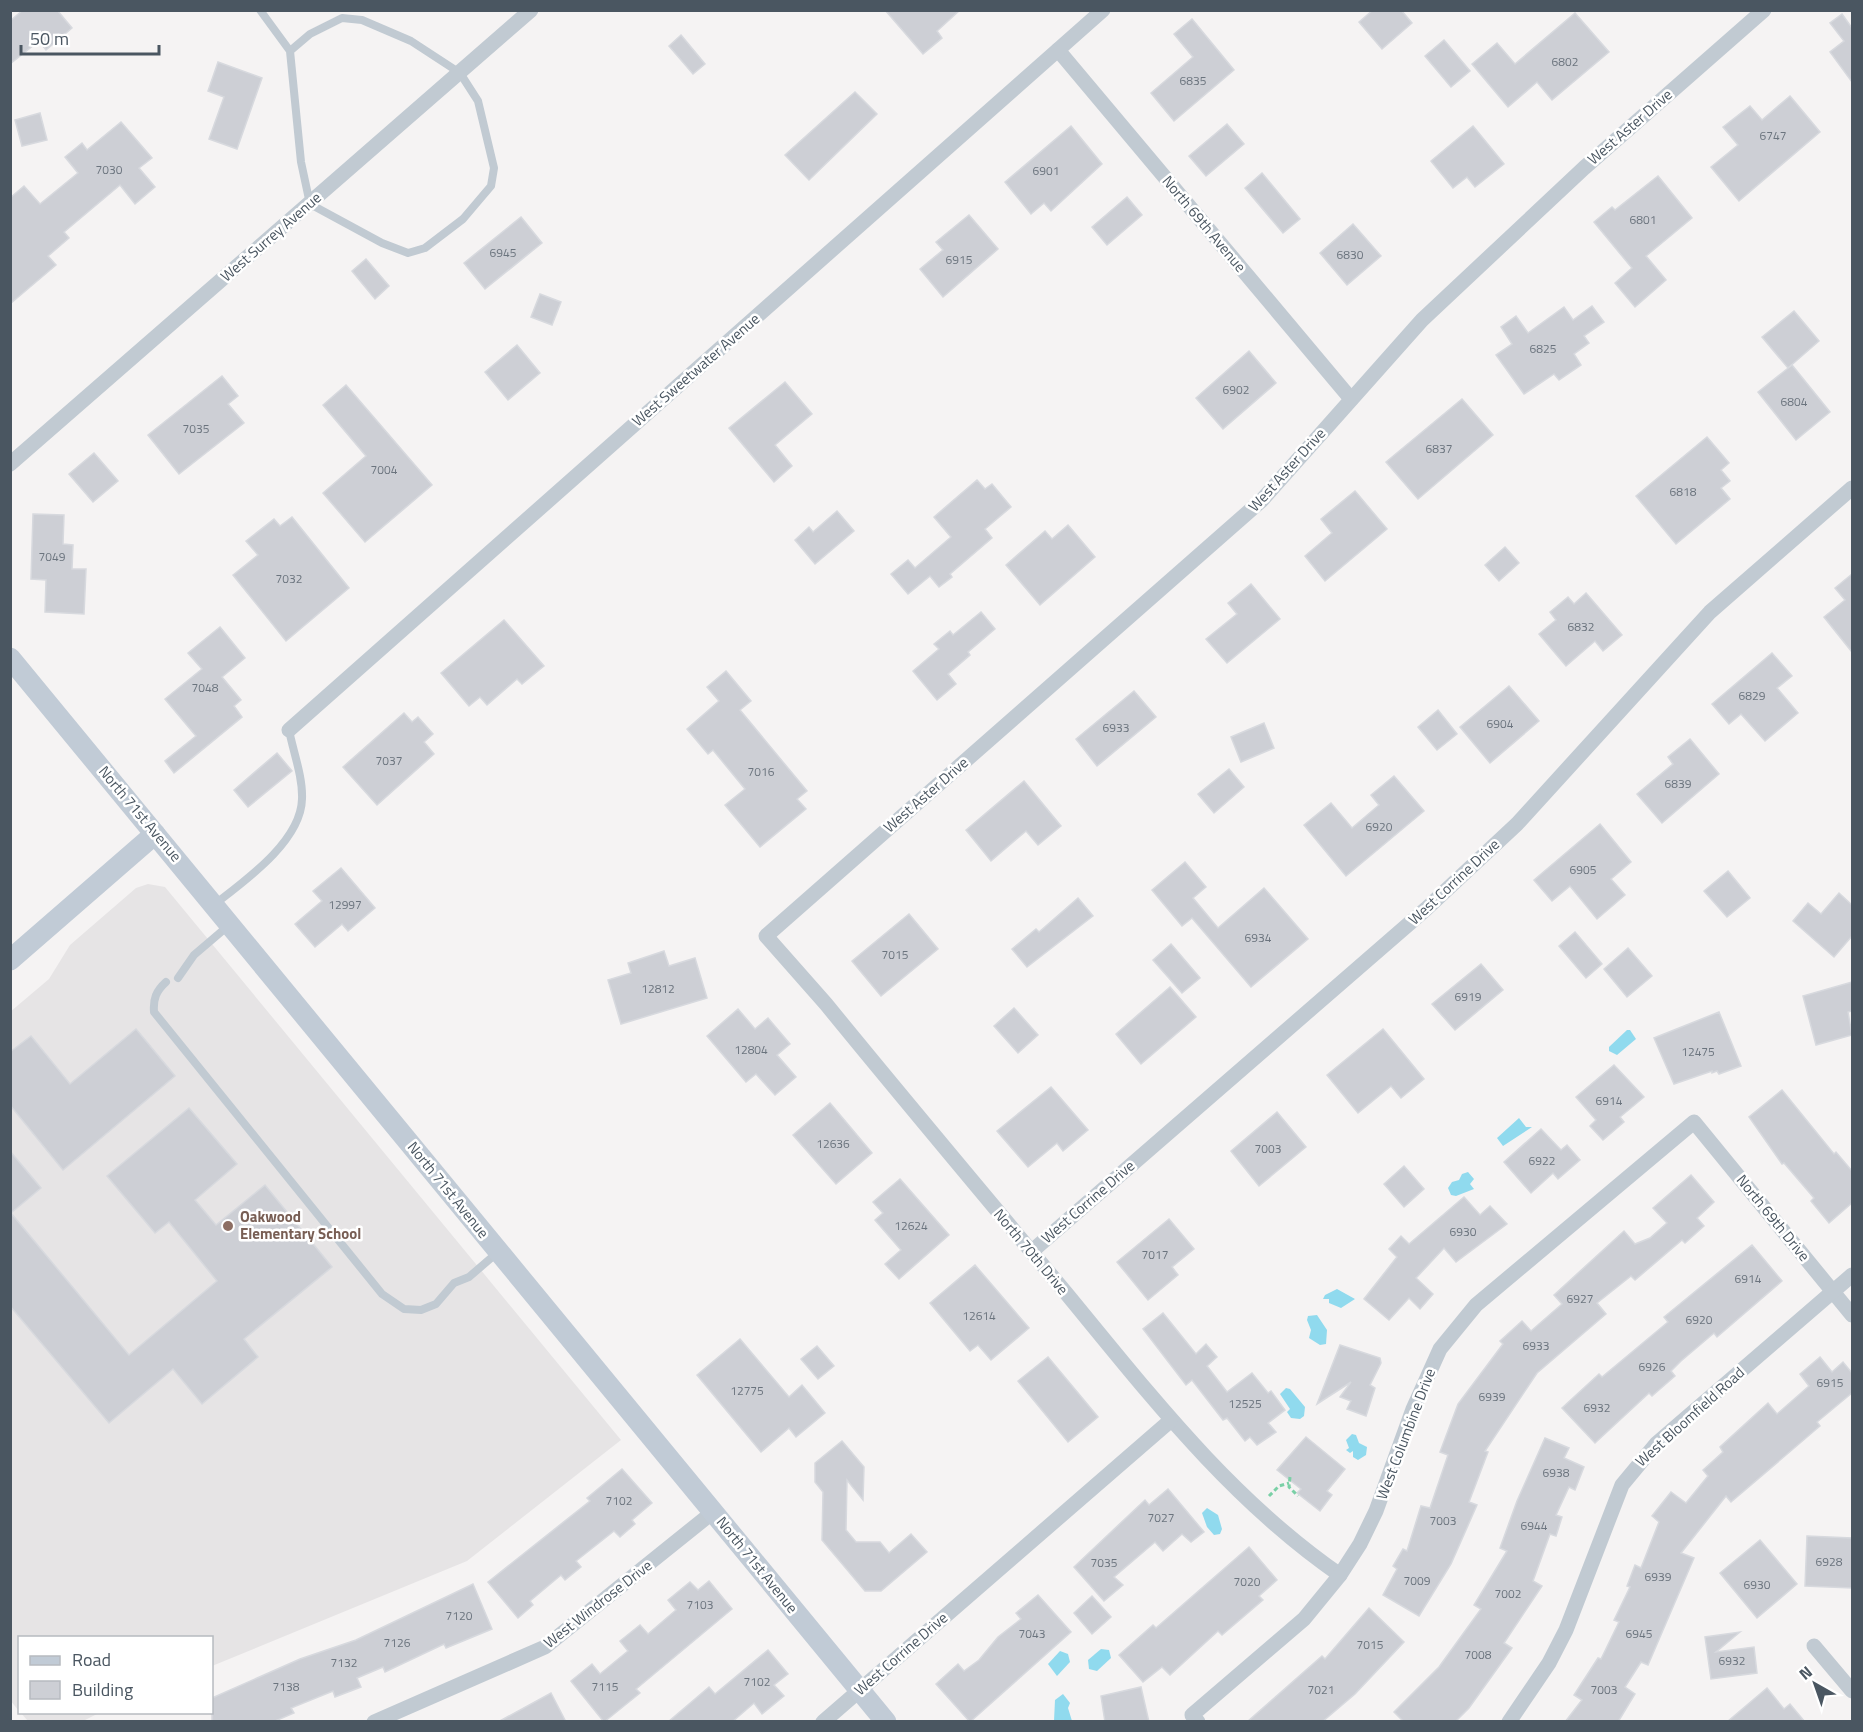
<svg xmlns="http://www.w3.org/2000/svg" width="1863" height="1732" font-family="'Titillium Web',sans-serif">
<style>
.education{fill:#e6e4e5}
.water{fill:#90daee}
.building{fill:#cdcfd5;stroke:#d7d9de;stroke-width:1.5}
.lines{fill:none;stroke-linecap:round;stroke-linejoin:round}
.path{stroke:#7ad0a6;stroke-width:3;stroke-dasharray:4.5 3;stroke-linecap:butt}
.lane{stroke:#c1cad2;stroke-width:8}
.street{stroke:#c1cad2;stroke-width:15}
.secondary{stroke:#c1cbd6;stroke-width:21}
.education-dot{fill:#8d6e63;stroke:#fff;stroke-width:2}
.labels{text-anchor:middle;stroke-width:5;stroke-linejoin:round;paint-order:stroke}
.number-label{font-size:12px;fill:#6b747e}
.street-label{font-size:15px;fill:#4a5661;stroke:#fff}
.education-label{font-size:15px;font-weight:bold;fill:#785e54;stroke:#fff;text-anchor:start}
</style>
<rect width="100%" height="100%" fill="#f5f3f3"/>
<g class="education">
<polygon points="148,884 165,887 621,1440 467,1561 212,1666 212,1638 20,1638 19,1711 10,1700 10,1012 49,979 70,945 136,888"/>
<polygon points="21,1713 99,1713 81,1722 28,1721"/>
</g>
<g class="water">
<polygon points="1627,1030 1630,1030 1636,1039 1617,1055 1609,1051 1609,1047"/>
<polygon points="1519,1118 1526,1127 1532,1127 1503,1146 1497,1138"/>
<polygon points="1468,1172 1474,1179 1470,1184 1474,1189 1456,1196 1451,1195 1448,1188 1452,1182 1459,1180 1462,1174"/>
<polygon points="1337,1289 1355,1299 1341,1308 1329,1303 1329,1299 1323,1299 1325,1295"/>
<polygon points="1317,1315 1327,1330 1326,1344 1320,1345 1309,1338 1311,1330 1307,1320 1308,1316"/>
<polygon points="1286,1388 1290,1389 1305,1407 1304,1416 1300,1419 1291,1418 1287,1412 1290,1409 1280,1394"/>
<polygon points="1352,1434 1356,1435 1359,1443 1367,1447 1366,1455 1358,1460 1353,1457 1353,1451 1350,1453 1346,1450 1349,1448 1346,1440"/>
<polygon points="1207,1508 1218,1515 1222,1529 1220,1534 1214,1535 1207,1527 1202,1513"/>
<polygon points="1101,1649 1109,1650 1111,1658 1097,1671 1089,1669 1088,1660"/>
<polygon points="1060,1651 1068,1654 1070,1662 1057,1676 1048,1664"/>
<polygon points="1063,1694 1070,1703 1068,1708 1072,1721 1054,1721 1055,1700"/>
</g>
<g class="building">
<polygon points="23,10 57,10 72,28 46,50 39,41 10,64 10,21"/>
<polygon points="885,10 960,10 937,31 942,38 923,54"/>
<polygon points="1373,10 1401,10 1412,23 1382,49 1359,22"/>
<polygon points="1575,13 1609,52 1552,100 1537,82 1508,107 1472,64 1497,43 1515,64"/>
<polygon points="1842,14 1852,28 1852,82 1830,52 1844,41 1830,23"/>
<polygon points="1192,19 1234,70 1174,121 1151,93 1193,57 1174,34"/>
<polygon points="681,35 705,64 693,74 669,46"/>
<polygon points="1444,40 1470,71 1451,87 1425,56"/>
<polygon points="218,62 262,78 237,149 209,139 224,97 208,91"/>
<polygon points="855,92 877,114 809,180 785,155"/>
<polygon points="1790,96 1820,132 1739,201 1711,167 1738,145 1723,127 1750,106 1762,120"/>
<polygon points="40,113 47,140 22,146 15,120"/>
<polygon points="121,122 152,158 139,168 155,187 135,204 120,185 64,232 69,238 48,256 56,265 10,304 10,198 24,186 40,204 78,173 65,157 82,143 87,150"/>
<polygon points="1227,124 1244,144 1206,176 1189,156"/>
<polygon points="1071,126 1102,164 1051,211 1044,203 1031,214 1005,182"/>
<polygon points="1473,126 1504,164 1475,187 1467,177 1453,188 1431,161"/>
<polygon points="1262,173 1300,219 1283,233 1245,188"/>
<polygon points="1658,176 1692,218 1646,256 1666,280 1635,307 1615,283 1632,268 1594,222 1612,207 1615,210"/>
<polygon points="1127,197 1142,215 1107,245 1092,227"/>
<polygon points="969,215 998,249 943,297 920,269 943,250 936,242"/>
<polygon points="521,217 542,243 485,289 464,263"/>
<polygon points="1353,224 1381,256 1347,285 1320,253"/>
<polygon points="366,259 389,286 375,299 352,271"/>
<polygon points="540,294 561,302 552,325 531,317"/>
<polygon points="1592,306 1604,322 1584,336 1589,343 1574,354 1581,365 1559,380 1554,374 1524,394 1496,355 1512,344 1501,327 1516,316 1528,333 1564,307 1573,320"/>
<polygon points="1794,311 1819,341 1788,368 1762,337"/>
<polygon points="517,345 540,373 508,400 485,372"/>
<polygon points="1249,351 1276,383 1223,429 1196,398"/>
<polygon points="1792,365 1830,412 1796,440 1758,392"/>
<polygon points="222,376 238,396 228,404 244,423 179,474 148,435"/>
<polygon points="785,382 812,414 775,445 792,466 774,482 729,428"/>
<polygon points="346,385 432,485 365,542 323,493 366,456 323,405"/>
<polygon points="1462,399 1493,435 1418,499 1386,462"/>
<polygon points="1707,437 1729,463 1721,470 1730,481 1721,488 1730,499 1676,544 1636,496"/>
<polygon points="94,453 118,481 93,502 69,474"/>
<polygon points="977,480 985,489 992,484 1011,507 985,529 992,538 950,574 952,577 939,587 930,576 908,594 891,574 908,560 915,568 951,537 934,517"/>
<polygon points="1355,491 1387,529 1325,581 1305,556 1332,533 1321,519"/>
<polygon points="837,511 854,531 815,564 795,540 809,527 813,532"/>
<polygon points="33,514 64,515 63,544 73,545 72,569 86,569 84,614 45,612 46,580 31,579"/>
<polygon points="292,517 349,588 286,641 233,575 258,555 246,541 274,519 280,526"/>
<polygon points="1068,525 1095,557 1040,605 1006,565 1045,531 1052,539"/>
<polygon points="1505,547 1519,563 1499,581 1485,565"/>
<polygon points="1852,574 1852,652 1824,617 1845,600 1835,588"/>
<polygon points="1251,584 1280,619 1227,663 1206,639 1237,614 1228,603"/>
<polygon points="1586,593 1622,635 1603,651 1595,641 1566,666 1539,634 1556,620 1550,612 1568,597 1574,604"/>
<polygon points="981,612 995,629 968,652 970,655 948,674 956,684 937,700 913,671 939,649 934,644 950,631 953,635"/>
<polygon points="504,620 544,666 522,684 517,679 487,705 480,697 469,706 441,673"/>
<polygon points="220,627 245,658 222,677 241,700 234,706 242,717 174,773 165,761 196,736 165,699 202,669 188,653"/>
<polygon points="1772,653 1792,676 1777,688 1798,713 1765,741 1741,714 1729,724 1712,704"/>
<polygon points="726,671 751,701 740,710 807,791 797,799 806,809 760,847 725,805 745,789 713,750 708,754 687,729 719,701 707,687"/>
<polygon points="1509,686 1539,721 1490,763 1460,727"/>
<polygon points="1134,691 1156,717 1097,766 1076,739"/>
<polygon points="1438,710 1457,734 1437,750 1418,727"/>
<polygon points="404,713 412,722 418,717 433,734 424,742 434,754 377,805 343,767"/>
<polygon points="1264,723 1274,748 1241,762 1231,737"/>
<polygon points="1690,739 1719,774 1662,823 1637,794 1673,764 1668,757"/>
<polygon points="277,753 292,771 248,807 234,790"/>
<polygon points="1229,769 1244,787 1214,813 1198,794"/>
<polygon points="1394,776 1424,811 1346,876 1304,825 1331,803 1352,828 1379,805 1371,795"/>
<polygon points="1024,781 1061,826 1038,845 1026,831 991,861 966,830"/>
<polygon points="1600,824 1631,862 1611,879 1625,895 1597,919 1570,886 1552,901 1534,880"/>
<polygon points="1185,862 1206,887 1193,898 1218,928 1264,888 1308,939 1251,987 1192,918 1182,926 1152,890"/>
<polygon points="341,868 375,908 348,931 342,924 315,947 295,924 322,901 313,891"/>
<polygon points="1728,871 1750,898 1727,917 1704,891"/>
<polygon points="1839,893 1852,905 1852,936 1834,957 1793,921 1808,903 1821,914"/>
<polygon points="1078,898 1093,916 1027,967 1012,949 1036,929 1039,932"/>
<polygon points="909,914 938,949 881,996 852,961"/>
<polygon points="1575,932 1602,964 1586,978 1559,946"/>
<polygon points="1171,944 1200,978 1182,993 1153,960"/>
<polygon points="1628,948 1652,976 1627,997 1604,969"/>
<polygon points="664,951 669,966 695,958 707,998 621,1024 608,980 631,973 628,963"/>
<polygon points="1481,964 1503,990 1455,1030 1432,1004"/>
<polygon points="1852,982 1852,1011 1848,1012 1852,1035 1816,1045 1803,996"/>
<polygon points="1170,987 1196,1017 1141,1064 1116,1034"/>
<polygon points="1014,1008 1038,1035 1018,1053 994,1026"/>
<polygon points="738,1009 755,1029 768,1018 790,1044 777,1055 796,1077 775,1095 756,1074 746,1082 707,1036"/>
<polygon points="1719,1012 1741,1066 1719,1074 1717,1071 1712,1073 1712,1071 1674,1084 1654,1038"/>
<polygon points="136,1029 175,1076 63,1170 10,1105 10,1052 31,1036 70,1084"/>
<polygon points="1383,1029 1424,1079 1401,1098 1391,1086 1358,1113 1327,1075"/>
<polygon points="1614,1065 1644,1097 1620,1117 1624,1122 1603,1140 1590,1126 1596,1120 1576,1097"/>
<polygon points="1051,1087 1088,1130 1063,1151 1057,1143 1028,1167 997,1131"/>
<polygon points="1782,1090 1834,1154 1836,1152 1852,1171 1852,1203 1829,1223 1811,1201 1814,1198 1784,1163 1782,1164 1749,1117"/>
<polygon points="830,1103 872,1153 836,1184 793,1135"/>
<polygon points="189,1108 237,1164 195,1200 216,1225 265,1185 332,1267 244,1339 258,1357 202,1404 173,1369 109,1423 10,1306 10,1151 41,1188 11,1213 129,1355 217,1281 169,1222 155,1233 107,1176"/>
<polygon points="1277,1112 1306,1147 1259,1186 1231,1151"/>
<polygon points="1541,1129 1561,1150 1567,1145 1580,1160 1558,1179 1553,1173 1531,1193 1504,1162"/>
<polygon points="1404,1166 1424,1189 1404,1207 1384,1184"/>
<polygon points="1691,1175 1714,1202 1697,1218 1704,1226 1685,1243 1682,1240 1635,1280 1631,1276 1597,1303 1606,1314 1537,1373 1485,1451 1488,1452 1469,1502 1477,1505 1451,1564 1419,1616 1383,1595 1397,1569 1393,1566 1403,1549 1407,1551 1421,1506 1430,1508 1448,1455 1440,1452 1458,1404 1503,1344 1500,1341 1522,1321 1531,1331 1562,1304 1554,1295 1624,1231 1635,1244 1650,1238 1667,1223 1653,1208"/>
<polygon points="900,1179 949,1235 899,1279 885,1264 901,1250 875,1220 883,1213 873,1202"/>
<polygon points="1464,1197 1480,1215 1490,1206 1507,1224 1456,1262 1444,1248 1416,1278 1433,1294 1420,1309 1409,1298 1389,1320 1364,1299 1397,1257 1389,1249 1401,1236 1409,1244"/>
<polygon points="1169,1219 1194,1249 1172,1267 1178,1275 1148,1300 1117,1262"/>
<polygon points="1752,1245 1782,1281 1717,1337 1714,1333 1681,1361 1671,1371 1675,1376 1652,1396 1649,1393 1595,1443 1562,1408 1599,1374 1602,1377 1668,1322 1664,1317"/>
<polygon points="975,1265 1029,1328 991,1360 978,1345 970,1351 930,1303"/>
<polygon points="1163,1313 1196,1354 1206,1344 1217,1357 1207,1366 1227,1392 1252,1373 1268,1393 1271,1391 1285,1410 1268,1423 1276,1432 1257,1445 1250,1437 1245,1441 1227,1418 1223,1420 1192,1380 1186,1385 1143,1329"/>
<polygon points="740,1339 789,1397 802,1385 825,1413 796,1437 789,1428 761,1452 697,1375"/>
<polygon points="1340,1345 1380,1358 1381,1363 1370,1385 1375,1388 1366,1416 1347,1409 1351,1401 1340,1397 1351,1382 1317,1404"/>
<polygon points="817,1346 834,1366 818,1379 801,1359"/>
<polygon points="1048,1357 1098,1417 1068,1442 1018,1381"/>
<polygon points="1820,1357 1832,1372 1843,1362 1852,1373 1852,1393 1817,1422 1820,1426 1731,1502 1726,1496 1681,1553 1694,1558 1648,1665 1641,1662 1625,1687 1635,1694 1618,1722 1565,1722 1582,1700 1574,1695 1598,1658 1601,1659 1619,1622 1614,1620 1630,1587 1627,1586 1635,1565 1641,1568 1659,1522 1652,1516 1671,1492 1686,1503 1708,1476 1703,1470 1723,1452 1720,1447 1768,1403 1777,1414 1809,1386 1800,1374"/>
<polygon points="1306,1437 1345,1469 1327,1491 1332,1495 1320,1511 1297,1493 1301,1489 1277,1470"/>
<polygon points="1545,1438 1569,1448 1564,1458 1584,1467 1575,1490 1569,1487 1556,1515 1562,1517 1556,1536 1550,1534 1533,1581 1542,1586 1504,1643 1512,1648 1469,1708 1455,1722 1404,1722 1394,1712 1439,1667 1481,1609 1474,1605 1507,1551 1500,1548 1517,1501"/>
<polygon points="842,1441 864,1467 863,1500 847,1480 846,1530 856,1542 880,1542 889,1553 911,1534 927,1552 881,1591 865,1591 822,1540 823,1492 815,1482 815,1463"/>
<polygon points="622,1469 652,1503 632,1520 635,1524 620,1537 614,1531 576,1561 581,1567 565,1580 561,1575 530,1601 533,1605 518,1618 488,1582 590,1501 587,1498"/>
<polygon points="1168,1489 1204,1532 1191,1542 1182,1534 1163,1551 1155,1542 1114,1577 1123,1585 1104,1601 1074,1567 1145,1500 1149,1505"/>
<polygon points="1807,1536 1852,1538 1852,1588 1805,1586"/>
<polygon points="1760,1540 1797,1584 1757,1618 1720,1573"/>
<polygon points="1249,1547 1277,1580 1259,1596 1263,1600 1222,1635 1218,1631 1170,1675 1162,1667 1143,1682 1119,1655 1153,1625 1156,1628"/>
<polygon points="709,1581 732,1609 636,1689 640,1693 604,1722 571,1681 592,1664 600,1674 628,1651 620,1641 640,1625 648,1634 676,1610 668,1600 690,1582 698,1590"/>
<polygon points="473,1584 492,1629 446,1648 444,1644 385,1672 383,1667 357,1678 361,1687 335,1697 333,1691 291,1708 294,1713 273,1722 212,1722 212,1698 300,1659 356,1640"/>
<polygon points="1038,1595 1071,1632 970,1722 936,1684 958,1664 964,1671 979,1660 998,1637 1021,1619 1016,1613"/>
<polygon points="1092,1596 1111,1617 1092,1634 1074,1613"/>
<polygon points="1369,1608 1404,1642 1355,1694 1322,1722 1247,1722 1322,1656 1325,1659"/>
<polygon points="1740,1632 1716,1652 1754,1647 1757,1673 1711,1679 1705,1637"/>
<polygon points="768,1650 788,1674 774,1685 784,1696 762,1714 754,1703 732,1722 668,1722 709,1687 715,1694"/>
<polygon points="1141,1687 1149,1722 1105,1722 1101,1696"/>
<polygon points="1767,1688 1784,1709 1790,1704 1805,1722 1727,1722"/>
<polygon points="551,1693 566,1722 498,1722"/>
</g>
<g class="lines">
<g class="path">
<polyline points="1290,1477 1289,1487 1298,1496"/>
<polyline points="1269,1496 1279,1486 1289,1483"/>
</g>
<g class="lane">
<polyline points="260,10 290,51 310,34 342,18 362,20 411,41 460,73 478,101 494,168 491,186 463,219 425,248 408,253 382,243 310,204 301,162 290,51"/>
<path d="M215,904C246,880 301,841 302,799C303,777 293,751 289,730"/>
<polyline points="178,978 194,955 228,926"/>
<path d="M166,982C156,991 153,999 154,1012L382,1294L404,1309L421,1310L436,1304L454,1283L469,1277L498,1252"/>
</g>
<g class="street">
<polyline points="1058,50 1351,399"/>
<polyline points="10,464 531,10"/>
<polyline points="289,730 1103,10"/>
<polyline points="1031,1252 1426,909 1517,824 1710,612 1852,488"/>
<path d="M1340,1575C1230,1499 1150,1395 1066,1293C986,1197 905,1101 826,1004L766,936L1262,500L1422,320L1584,168L1764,10"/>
<polyline points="1814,1646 1852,1691"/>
<polyline points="374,1722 545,1647 713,1512"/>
<polyline points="823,1722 1170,1421"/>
<polyline points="1198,1722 1192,1715 1304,1619 1340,1575 1360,1544 1376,1511 1413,1409 1440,1349 1476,1305 1694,1122 1852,1315"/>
<polyline points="1509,1722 1549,1663 1566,1630 1622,1485 1656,1444 1852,1275"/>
</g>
<g class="secondary">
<polyline points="10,658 886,1722"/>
<polyline points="10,960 155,834"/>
</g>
</g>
<circle class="education-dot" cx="228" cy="1226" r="6"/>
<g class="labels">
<g class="number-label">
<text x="1565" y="66">6802</text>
<text x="1193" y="85">6835</text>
<text x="1773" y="140">6747</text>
<text x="109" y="174">7030</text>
<text x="1046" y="175">6901</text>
<text x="1643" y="224">6801</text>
<text x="503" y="257">6945</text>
<text x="1350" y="259">6830</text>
<text x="959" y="264">6915</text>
<text x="1543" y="353">6825</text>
<text x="1236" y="394">6902</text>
<text x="1794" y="406">6804</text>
<text x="196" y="433">7035</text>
<text x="1439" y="453">6837</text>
<text x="384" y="474">7004</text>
<text x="1683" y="496">6818</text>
<text x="52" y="561">7049</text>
<text x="289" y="583">7032</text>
<text x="1581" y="631">6832</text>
<text x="205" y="692">7048</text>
<text x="1752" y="700">6829</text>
<text x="1500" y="728">6904</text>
<text x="1116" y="732">6933</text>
<text x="389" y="765">7037</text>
<text x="761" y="776">7016</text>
<text x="1678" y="788">6839</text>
<text x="1379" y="831">6920</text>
<text x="1583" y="874">6905</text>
<text x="345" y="909">12997</text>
<text x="1258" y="942">6934</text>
<text x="895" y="959">7015</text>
<text x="658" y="993">12812</text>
<text x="1468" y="1001">6919</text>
<text x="751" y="1054">12804</text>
<text x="1698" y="1056">12475</text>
<text x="1609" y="1105">6914</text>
<text x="833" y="1148">12636</text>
<text x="1268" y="1153">7003</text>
<text x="1542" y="1165">6922</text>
<text x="911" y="1230">12624</text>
<text x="1463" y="1236">6930</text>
<text x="1155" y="1259">7017</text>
<text x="1748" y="1283">6914</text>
<text x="1580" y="1303">6927</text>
<text x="979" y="1320">12614</text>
<text x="1699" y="1324">6920</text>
<text x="1536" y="1350">6933</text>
<text x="1652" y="1371">6926</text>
<text x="1830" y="1387">6915</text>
<text x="747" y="1395">12775</text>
<text x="1492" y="1401">6939</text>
<text x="1245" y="1408">12525</text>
<text x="1597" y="1412">6932</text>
<text x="1556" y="1477">6938</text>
<text x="619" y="1505">7102</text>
<text x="1161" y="1522">7027</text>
<text x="1443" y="1525">7003</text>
<text x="1534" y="1530">6944</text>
<text x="1829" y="1566">6928</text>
<text x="1104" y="1567">7035</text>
<text x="1658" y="1581">6939</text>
<text x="1417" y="1585">7009</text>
<text x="1247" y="1586">7020</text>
<text x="1757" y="1589">6930</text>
<text x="1508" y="1598">7002</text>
<text x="700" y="1609">7103</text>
<text x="459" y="1620">7120</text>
<text x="1032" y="1638">7043</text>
<text x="1639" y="1638">6945</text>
<text x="397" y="1647">7126</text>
<text x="1370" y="1649">7015</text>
<text x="1478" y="1659">7008</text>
<text x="1732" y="1665">6932</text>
<text x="344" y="1667">7132</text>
<text x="757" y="1686">7102</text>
<text x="286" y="1691">7138</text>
<text x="605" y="1691">7115</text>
<text x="1321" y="1694">7021</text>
<text x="1604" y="1694">7003</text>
</g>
<g class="street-label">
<text transform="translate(1630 127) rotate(-41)" y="5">West Aster Drive</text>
<text transform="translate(1204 224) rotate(50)" y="5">North 69th Avenue</text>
<text transform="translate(271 237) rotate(-41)" y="5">West Surrey Avenue</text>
<text transform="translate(696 370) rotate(-41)" y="5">West Sweetwater Avenue</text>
<text transform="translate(1287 470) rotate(-48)" y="5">West Aster Drive</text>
<text transform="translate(926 795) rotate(-41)" y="5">West Aster Drive</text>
<text transform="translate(140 814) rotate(50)" y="5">North 71st Avenue</text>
<text transform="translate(1454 882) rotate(-43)" y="5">West Corrine Drive</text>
<text transform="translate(448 1190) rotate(51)" y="5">North 71st Avenue</text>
<text transform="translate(1088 1202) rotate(-41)" y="5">West Corrine Drive</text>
<text transform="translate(1773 1218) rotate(51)" y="5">North 69th Drive</text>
<text transform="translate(1031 1252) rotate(50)" y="5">North 70th Drive</text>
<text transform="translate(1690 1417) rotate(-42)" y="5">West Bloomfield Road</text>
<text transform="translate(1406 1434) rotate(-69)" y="5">West Columbine Drive</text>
<text transform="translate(757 1565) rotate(51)" y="5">North 71st Avenue</text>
<text transform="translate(598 1604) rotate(-38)" y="5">West Windrose Drive</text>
<text transform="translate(901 1654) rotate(-41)" y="5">West Corrine Drive</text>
</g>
<g class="education-label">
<text x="240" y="1222">Oakwood<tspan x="240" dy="17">Elementary School</tspan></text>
</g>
</g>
<rect width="1863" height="1732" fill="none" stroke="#4a5661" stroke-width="24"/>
<rect x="18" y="1636" width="195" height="78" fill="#ffffff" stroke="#b7bbc0" stroke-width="1.5"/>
<rect x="30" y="1656" width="30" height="9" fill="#c1cbd6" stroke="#b7bbc0" stroke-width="1.5"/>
<text x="72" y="1666" font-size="18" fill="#4a5661">Road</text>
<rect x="30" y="1681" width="30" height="18" fill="#cdcfd5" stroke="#b7bbc0" stroke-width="1.5"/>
<text x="72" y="1696" font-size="18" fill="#4a5661">Building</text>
<g transform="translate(1815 1684) rotate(320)" stroke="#ffffff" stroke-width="4.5" paint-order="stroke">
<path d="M0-4.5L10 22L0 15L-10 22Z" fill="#4a5661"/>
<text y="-9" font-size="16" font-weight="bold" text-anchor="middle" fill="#4a5661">N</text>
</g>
<path d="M21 45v9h138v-9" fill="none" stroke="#4a5661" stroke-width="3"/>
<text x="30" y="45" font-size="18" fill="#4a5661" stroke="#ffffff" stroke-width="4.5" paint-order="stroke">50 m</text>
</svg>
